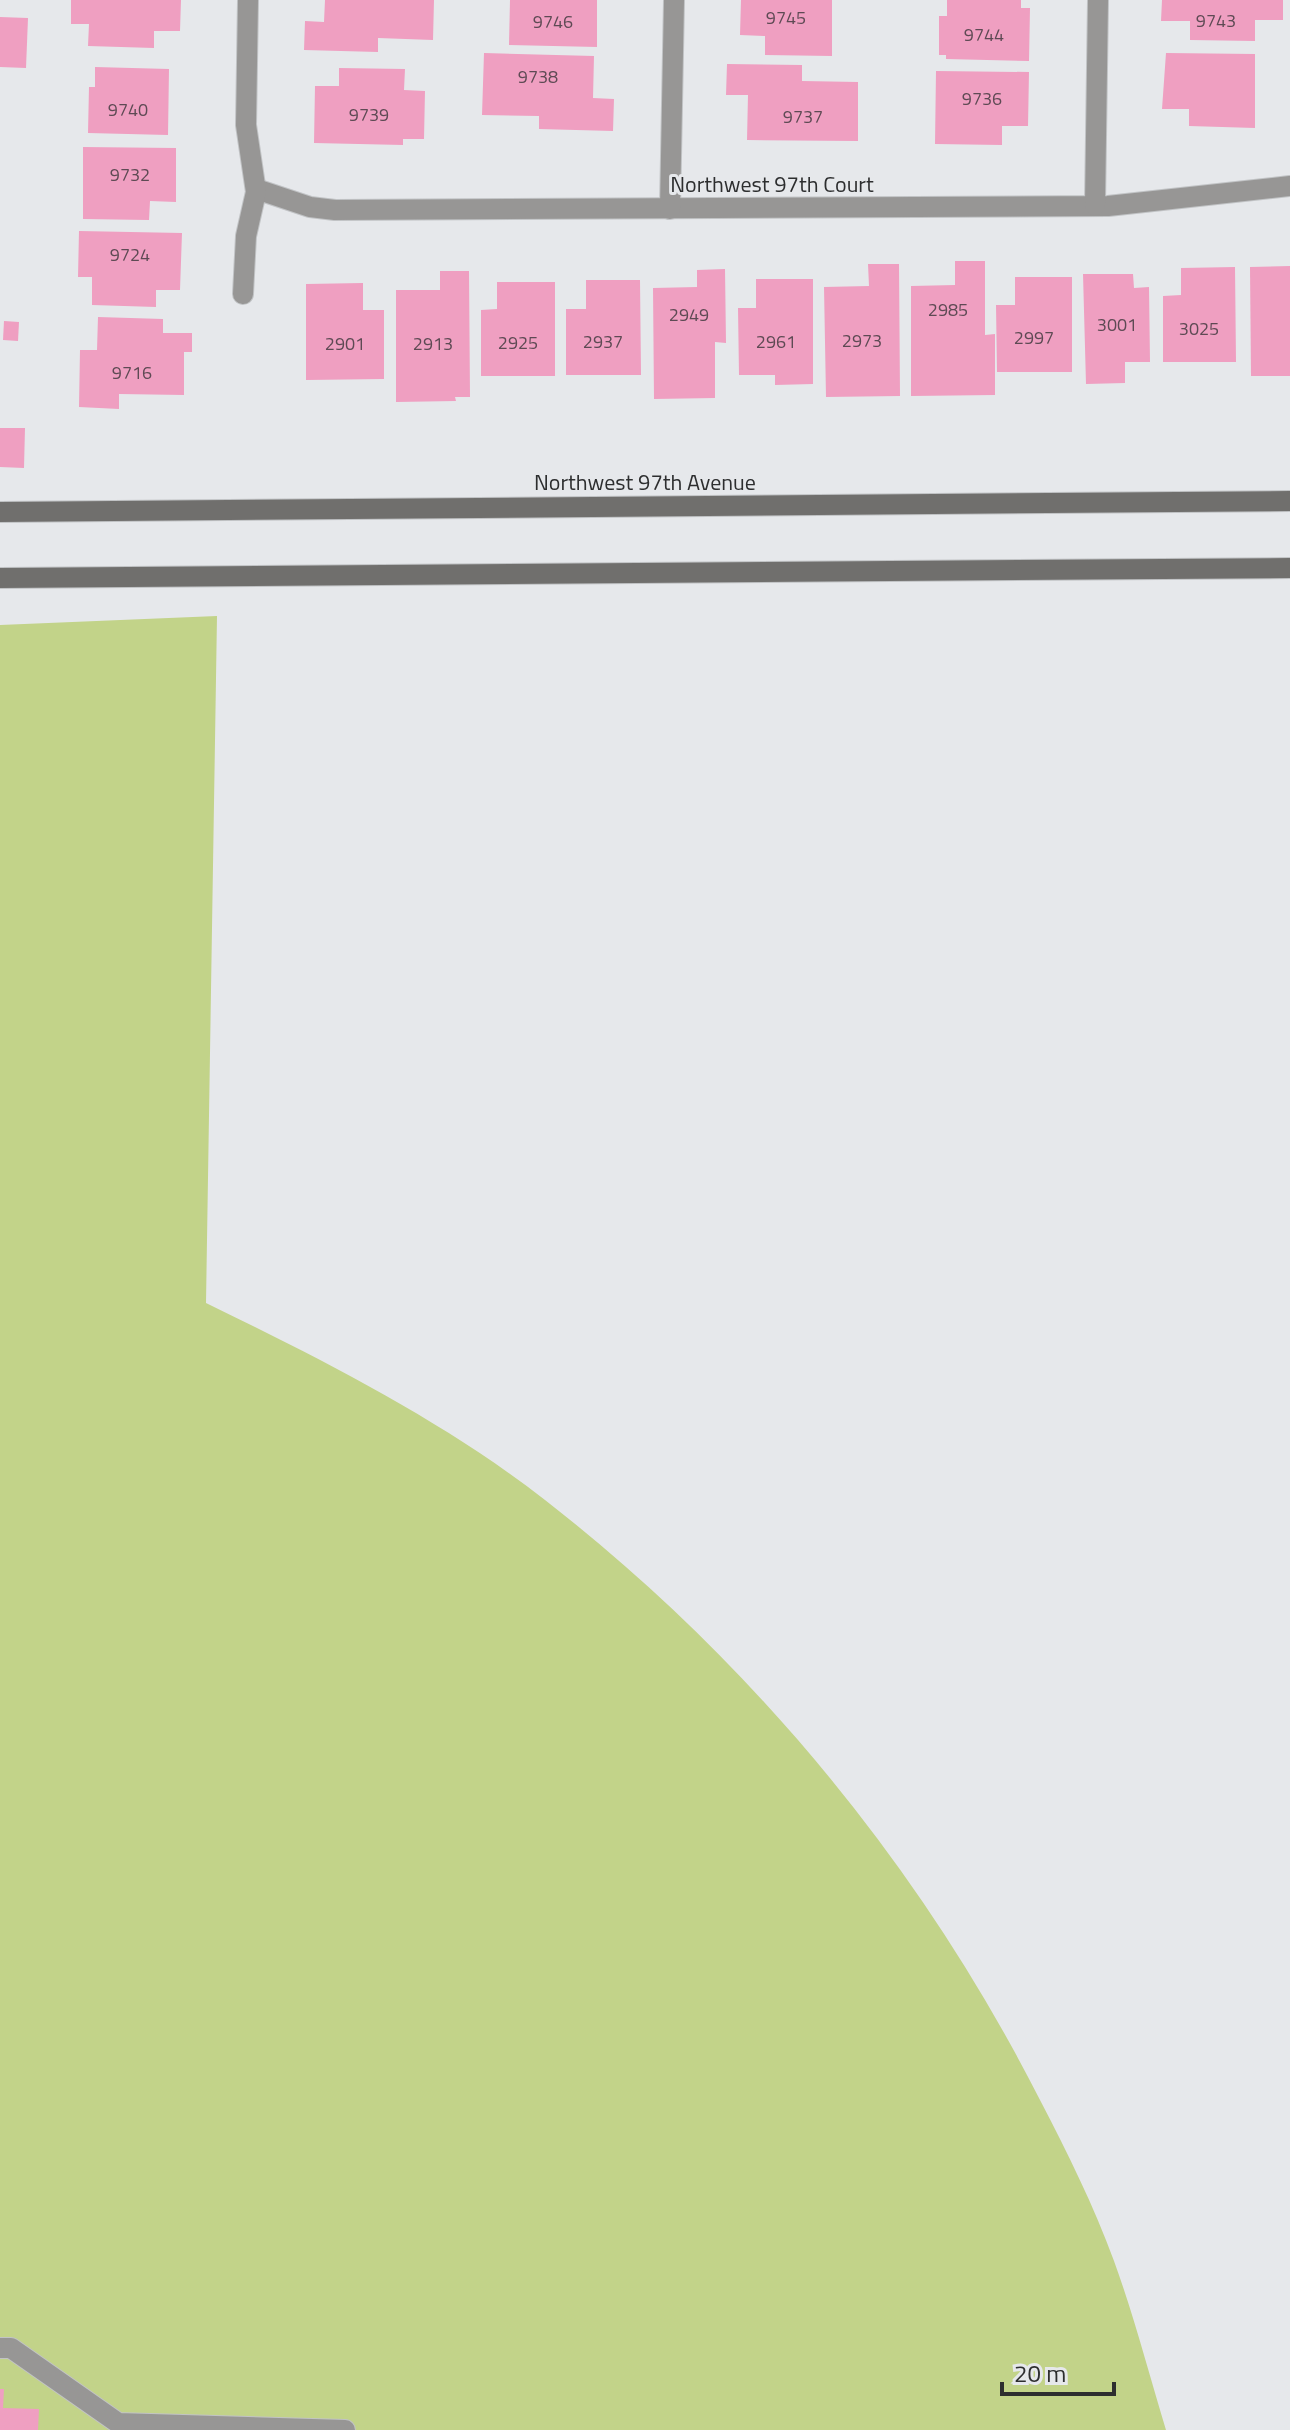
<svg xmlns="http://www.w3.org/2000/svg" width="1290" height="2430" font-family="'Titillium Web',sans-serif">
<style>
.green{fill:#c2d389}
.building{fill:#ef9fc1}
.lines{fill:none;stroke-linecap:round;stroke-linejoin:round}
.lane-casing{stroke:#c1c3c5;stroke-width:22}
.street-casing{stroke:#c1c3c5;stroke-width:22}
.secondary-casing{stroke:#c1c3c5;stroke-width:22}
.lane{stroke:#979695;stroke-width:20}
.street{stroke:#979695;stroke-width:20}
.secondary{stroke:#706f6d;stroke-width:20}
.labels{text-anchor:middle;stroke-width:6;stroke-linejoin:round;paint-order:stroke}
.number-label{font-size:18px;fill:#5e4a54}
.street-label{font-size:22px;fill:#2d2e2f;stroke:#e6e8eb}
</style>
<rect width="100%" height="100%" fill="#e6e8eb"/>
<path class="green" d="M217,616L206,1303C321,1359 444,1421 545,1500C752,1661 921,1866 1040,2100C1067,2152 1094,2206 1114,2261C1134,2316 1149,2374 1166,2430H0V625Z"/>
<g class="building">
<polygon points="71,0 181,0 180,31 154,31 154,48 88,46 89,24 71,24"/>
<polygon points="325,0 434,0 433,40 378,38 378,52 304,50 305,21 324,22"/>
<polygon points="510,0 597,0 597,47 509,45"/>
<polygon points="741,0 832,0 832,56 765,55 765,36 740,35"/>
<polygon points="947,0 1021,0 1021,8 1030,8 1029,61 946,59 946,55 939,55 939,16 947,16"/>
<polygon points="1162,0 1283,0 1283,20 1255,20 1255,41 1190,40 1190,21 1161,21"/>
<polygon points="0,17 28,18 26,68 0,67"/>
<polygon points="484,53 594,56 593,98 614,99 613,131 539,129 539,116 482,115"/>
<polygon points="1166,53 1255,54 1255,128 1189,126 1189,109 1162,109"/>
<polygon points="727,64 802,65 802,81 858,82 858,141 747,140 748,95 726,95"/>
<polygon points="95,67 169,69 168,135 88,133 89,87 95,87"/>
<polygon points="339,68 405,69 404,90 425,91 424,139 403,139 403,145 314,143 315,86 339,86"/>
<polygon points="936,71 1029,72 1028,126 1002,126 1002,145 935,144"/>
<polygon points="83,147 176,148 176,202 150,201 149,220 83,219"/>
<polygon points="79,231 182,233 180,290 156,290 156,307 92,305 92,277 78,277"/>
<polygon points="955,261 985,261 985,335 995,334 995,395 911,396 911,286 955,285"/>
<polygon points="868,264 899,264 900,396 826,397 824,287 869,286"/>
<polygon points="1290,266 1290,376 1251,376 1250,267"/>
<polygon points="1235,267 1236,362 1163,362 1163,296 1181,295 1181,268"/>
<polygon points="725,269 726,343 715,342 715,398 654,399 653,288 697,287 697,270"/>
<polygon points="440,271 469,271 470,397 455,397 456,401 396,402 396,290 440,290"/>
<polygon points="1083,274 1133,274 1134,288 1149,287 1150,362 1125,362 1125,383 1086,384"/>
<polygon points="1015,277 1072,277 1072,372 997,372 996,305 1015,305"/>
<polygon points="756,279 813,279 813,384 775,385 775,375 739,375 738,308 756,308"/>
<polygon points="586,280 640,280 641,375 566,375 566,309 586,309"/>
<polygon points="497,282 555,282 555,376 481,376 481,310 497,309"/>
<polygon points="363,283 363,310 384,310 384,379 306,380 306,284"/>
<polygon points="98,317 163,319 163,333 192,333 192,352 184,352 184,395 119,394 119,409 79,407 80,350 97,350"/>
<polygon points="4,321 19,322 18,341 3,340"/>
<polygon points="0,428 25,428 24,468 0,467"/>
<polygon points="0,2389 4,2389 3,2408 39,2409 38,2430 0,2430"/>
</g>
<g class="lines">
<g class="lane-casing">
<polyline id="lane" points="0,2348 11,2348 118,2423 345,2430"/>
</g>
<g class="street-casing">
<g id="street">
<polyline points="256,189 310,207 335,210 1108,206 1290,186"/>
<polyline points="1095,205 1098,0"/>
<polyline points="670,209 674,0"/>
<polyline points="243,294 246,236 256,192 246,125 248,0"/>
</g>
</g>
<g class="secondary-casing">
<g id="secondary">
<polyline points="0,512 1290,501"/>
<polyline points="0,578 1290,568"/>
</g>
</g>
<use href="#lane" class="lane"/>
<use href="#street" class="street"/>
<use href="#secondary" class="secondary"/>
</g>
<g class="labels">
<g class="number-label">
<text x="786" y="24">9745</text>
<text x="1216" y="27">9743</text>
<text x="553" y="28">9746</text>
<text x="984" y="41">9744</text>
<text x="538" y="83">9738</text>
<text x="982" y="105">9736</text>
<text x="128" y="116">9740</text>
<text x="369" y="121">9739</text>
<text x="803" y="123">9737</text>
<text x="130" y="181">9732</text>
<text x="130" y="261">9724</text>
<text x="948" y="316">2985</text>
<text x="689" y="321">2949</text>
<text x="1117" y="331">3001</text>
<text x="1199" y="335">3025</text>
<text x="1034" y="344">2997</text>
<text x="862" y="347">2973</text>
<text x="603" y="348">2937</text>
<text x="776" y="348">2961</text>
<text x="518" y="349">2925</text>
<text x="345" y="350">2901</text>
<text x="433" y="350">2913</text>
<text x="132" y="379">9716</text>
</g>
<g class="street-label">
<text x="772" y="192">Northwest 97th Court</text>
<text x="645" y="490">Northwest 97th Avenue</text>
</g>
</g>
<path d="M1002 2382v12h112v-12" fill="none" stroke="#2d2e2f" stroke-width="4"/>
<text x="1014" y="2382" font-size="24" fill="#2d2e2f" stroke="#e6e8eb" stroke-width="6" paint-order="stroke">20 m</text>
</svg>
